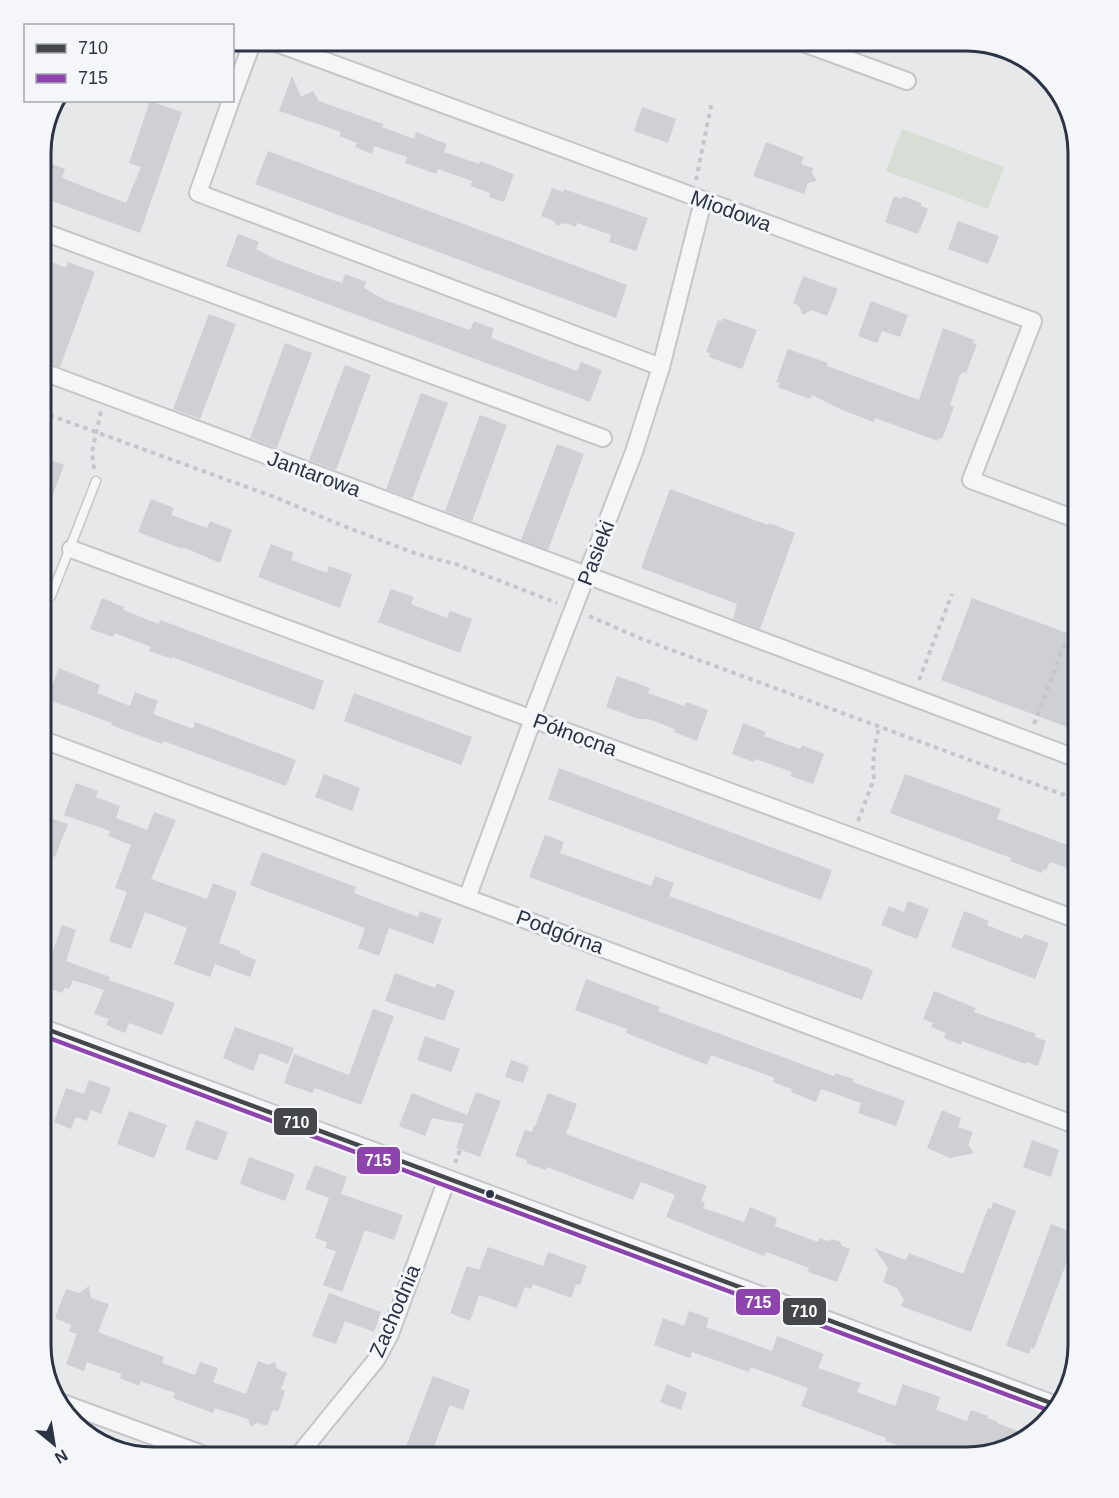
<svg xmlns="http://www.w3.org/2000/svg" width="1119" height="1498" font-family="Helvetica,sans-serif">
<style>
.green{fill:#d6ded6}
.building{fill:#ced0d3}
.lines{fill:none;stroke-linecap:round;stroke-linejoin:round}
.service-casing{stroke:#c4c6c8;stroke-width:11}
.minor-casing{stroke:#c4c6c8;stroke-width:20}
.path{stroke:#c5c6ca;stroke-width:4;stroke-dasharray:4.5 4.5;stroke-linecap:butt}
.service{stroke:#f5f6f7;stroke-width:8}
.minor{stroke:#f5f6f7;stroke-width:16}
.bus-1-casing{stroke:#f4f6f9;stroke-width:9}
.bus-2-casing{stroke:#f4f6f9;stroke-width:9}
.bus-1{stroke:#45484a;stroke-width:4.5}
.bus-2{stroke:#8e44ad;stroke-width:4.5}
.bus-dot{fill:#2b3445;stroke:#f4f6f9;stroke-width:2}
.labels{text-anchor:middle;stroke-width:6;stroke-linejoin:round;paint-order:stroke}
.street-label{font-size:21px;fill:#2b3445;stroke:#f4f6f9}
.rim{fill:none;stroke:#2b3445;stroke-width:3}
.line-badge{stroke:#f4f6f9;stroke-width:2}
.badge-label{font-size:16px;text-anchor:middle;font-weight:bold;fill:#fff}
</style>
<rect width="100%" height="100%" fill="#e6e8ea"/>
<polygon class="green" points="902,129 1004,167 988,209 886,171"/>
<g class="building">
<polygon points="292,76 301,97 313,91 319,101 383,124 382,127 414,139 416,132 447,144 444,152 479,164 480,161 514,174 504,202 489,197 490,193 471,186 472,181 438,169 436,174 405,163 407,157 374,146 372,154 355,147 357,143 339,136 341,132 279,111"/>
<polygon points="150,101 182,112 140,233 41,197 41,170 44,161 65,169 62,178 126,203 141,167 129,163"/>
<polygon points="642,107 676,119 668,143 634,131"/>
<polygon points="766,142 804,157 801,164 813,168 812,173 817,181 808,183 804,194 753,176"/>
<polygon points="268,151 627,285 616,318 255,184"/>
<polygon points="552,188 563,192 564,189 648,218 636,251 609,242 611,235 577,223 576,227 565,223 557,226 554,221 541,216"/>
<polygon points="894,196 902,199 903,196 921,203 921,206 928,209 918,234 885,222"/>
<polygon points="958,221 999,236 988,264 948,249"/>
<polygon points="238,234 259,242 256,249 275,259 318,275 342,283 345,274 366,282 364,288 385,300 470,330 474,321 494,329 491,338 577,371 581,362 602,370 590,402 226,266"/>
<polygon points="41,258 66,268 68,262 95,272 60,367 41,361"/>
<polygon points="803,276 838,289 827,316 812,310 803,315 798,305 793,303"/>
<polygon points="871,301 908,315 900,337 882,331 877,343 858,336"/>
<polygon points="209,314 236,324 200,419 173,409"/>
<polygon points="723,318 757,330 742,369 709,357 710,353 706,352 718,320 722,321"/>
<polygon points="943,328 975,340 973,343 977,344 966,373 963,372 960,375 950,405 954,407 942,439 939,438 938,441 875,418 874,422 842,410 812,395 810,399 778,387 780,383 776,382 788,349 828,363 827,366 919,400"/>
<polygon points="285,343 312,353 277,448 250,438"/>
<polygon points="345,365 371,375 336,470 309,460"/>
<polygon points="421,393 448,403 412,499 386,489"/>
<polygon points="480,415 507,425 472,521 445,511"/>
<polygon points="557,444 584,454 548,550 521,540"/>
<polygon points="41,456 64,465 42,523 41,523"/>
<polygon points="670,489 768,525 769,523 795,533 760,629 733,619 737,604 641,568"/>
<polygon points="151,499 174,508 171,515 207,528 210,521 232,530 220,563 183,547 183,549 138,532"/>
<polygon points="271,544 294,553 291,560 327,573 329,566 352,574 340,608 258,577"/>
<polygon points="391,589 414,597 411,604 447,618 450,611 472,619 460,653 378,622"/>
<polygon points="102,598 124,607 123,610 159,624 160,620 324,681 314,710 172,657 172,659 149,651 151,647 115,633 113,637 90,629"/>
<polygon points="972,598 1078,637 1078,731 941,680"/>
<polygon points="59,668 100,685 97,693 130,706 135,692 158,701 153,714 193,729 195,722 296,760 286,786 163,741 162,744 111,725 112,723 47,699"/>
<polygon points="617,676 650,688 648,693 684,706 686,702 708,710 697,741 674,732 675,729 648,719 638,719 606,707"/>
<polygon points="354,693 472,737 461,765 344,721"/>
<polygon points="743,723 766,732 764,736 800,749 802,745 824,754 813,784 790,776 792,772 756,759 754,762 732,754"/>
<polygon points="559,768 832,870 821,900 548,799"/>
<polygon points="324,774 360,788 352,811 315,797"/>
<polygon points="905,774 1001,809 997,819 1078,849 1078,872 1050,862 1046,871 1043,869 1042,873 1010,861 1011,858 890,813"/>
<polygon points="76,783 98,791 96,797 120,806 116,818 147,830 154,812 176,820 151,879 207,899 213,883 237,892 219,943 240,951 239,953 256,960 250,977 215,964 210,977 174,964 187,928 145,912 131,949 109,941 127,892 115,888 131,845 108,836 110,831 64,815"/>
<polygon points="41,815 68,824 55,857 41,852"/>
<polygon points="545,835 564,842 560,853 651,886 655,876 674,883 669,896 873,970 862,1000 529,877"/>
<polygon points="262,852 356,887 354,893 418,917 420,911 442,919 433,944 389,928 379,956 358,948 365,928 250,885"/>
<polygon points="908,901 929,909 917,939 881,925 889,906 904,912"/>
<polygon points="964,911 989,921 987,925 1022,939 1024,934 1049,943 1035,979 951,947"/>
<polygon points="62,925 76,930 66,961 110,977 109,980 175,1003 162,1035 129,1023 125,1033 106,1025 109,1019 94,1014 104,990 73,980 69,989 64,988 62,993 41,985"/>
<polygon points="395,973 435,988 437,983 455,991 444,1021 385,1001"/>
<polygon points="586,979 660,1007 658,1011 834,1076 835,1073 854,1079 853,1082 905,1101 896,1126 858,1113 861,1103 821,1089 816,1102 791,1092 792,1089 773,1082 775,1078 711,1055 707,1065 626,1033 627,1029 575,1010"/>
<polygon points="934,991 976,1008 974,1012 1036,1034 1035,1037 1046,1041 1038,1066 1026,1062 1025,1064 962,1041 961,1045 944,1038 946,1033 931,1027 933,1023 923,1019"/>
<polygon points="373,1009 394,1016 361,1105 315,1088 312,1093 284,1083 294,1054 349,1075"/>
<polygon points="235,1027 294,1048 288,1064 260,1053 253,1071 223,1058"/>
<polygon points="425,1036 460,1049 451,1072 417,1060"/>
<polygon points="511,1060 529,1066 523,1083 505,1077"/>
<polygon points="89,1080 111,1088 101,1114 91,1110 87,1121 76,1117 71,1129 54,1122 66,1088 84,1094"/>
<polygon points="476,1092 501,1101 480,1157 456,1148 464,1124 432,1118 425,1136 399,1126 412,1093 467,1115"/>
<polygon points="548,1093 577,1104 566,1134 707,1186 701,1201 705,1202 703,1208 744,1222 750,1207 777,1218 775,1226 818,1242 820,1238 827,1241 832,1239 840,1242 842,1246 850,1249 837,1282 808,1272 809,1268 766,1252 764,1256 666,1217 675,1195 641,1182 633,1200 547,1167 546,1170 526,1163 527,1160 515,1156 525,1130 532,1132 534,1126 535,1126"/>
<polygon points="942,1110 961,1118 958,1127 973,1132 968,1145 974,1153 950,1158 927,1148"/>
<polygon points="129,1111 167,1125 154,1158 117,1144"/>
<polygon points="196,1120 228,1132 217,1161 185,1149"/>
<polygon points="1032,1140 1059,1150 1051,1177 1023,1167"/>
<polygon points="249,1157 295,1174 285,1201 240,1184"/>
<polygon points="315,1165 347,1177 341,1194 403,1215 394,1240 365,1230 342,1292 323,1285 336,1251 325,1248 327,1242 315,1238 329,1198 305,1189"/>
<polygon points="993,1202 1016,1211 971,1332 901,1306 904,1300 897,1288 883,1282 888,1268 874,1248 906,1260 909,1253 963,1274 988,1208 991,1209"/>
<polygon points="1051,1224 1074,1233 1072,1239 1075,1240 1034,1349 1031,1348 1029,1354 1006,1346"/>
<polygon points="488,1247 543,1266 548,1252 587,1266 580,1285 576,1284 571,1298 533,1284 531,1289 525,1287 517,1308 479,1295 470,1321 450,1313 467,1266 479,1270"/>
<polygon points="89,1286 91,1298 109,1304 98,1332 164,1357 162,1363 195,1375 200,1362 218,1368 213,1382 246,1394 258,1361 268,1365 275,1362 277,1369 287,1373 281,1389 285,1391 278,1412 273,1410 267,1426 257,1423 251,1427 248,1419 215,1408 213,1413 173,1398 175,1393 141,1381 139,1386 120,1378 121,1374 87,1362 84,1371 66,1364 77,1334 69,1331 71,1325 55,1318 66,1289 79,1293"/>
<polygon points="329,1293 381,1312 374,1332 345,1321 336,1344 312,1336"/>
<polygon points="689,1311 709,1318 706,1327 772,1351 777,1336 824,1354 818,1368 861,1383 857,1392 895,1406 903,1384 940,1397 936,1410 967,1421 971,1410 988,1416 987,1418 998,1422 997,1423 1031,1436 1028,1439 967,1457 912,1457 914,1451 885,1441 886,1438 801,1406 808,1388 751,1367 749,1372 692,1352 690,1358 654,1345 663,1318 684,1326"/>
<polygon points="433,1376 470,1390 463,1410 450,1405 430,1457 402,1457"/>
<polygon points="667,1384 687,1393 681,1410 660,1402"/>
</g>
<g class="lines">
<g class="service-casing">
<polyline id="service" points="51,596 96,481"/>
</g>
<g class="minor-casing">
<g id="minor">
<polyline points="271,41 1033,321 971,480 1078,520"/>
<polyline points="798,41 907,81"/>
<polyline points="232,97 253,41"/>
<polyline points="231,100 198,193 661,367"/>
<polyline points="41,231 603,438"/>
<polyline points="41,371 1078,759"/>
<polyline points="71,549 1078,920"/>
<polyline points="41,739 1078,1126"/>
<polyline points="467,898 533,719 535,708 634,452 661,367 703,201"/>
<polyline points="41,1027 1059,1406"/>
<polyline points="57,1401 210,1457"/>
<polyline points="297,1457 376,1360 390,1334 447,1179"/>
</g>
</g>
<g class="path">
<polyline points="696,180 712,101"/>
<polyline points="41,412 277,498 341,525 417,554 459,565 557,603"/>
<polyline points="94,469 92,452 101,411"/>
<polyline points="589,616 642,639 1078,800"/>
<polyline points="919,680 952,594"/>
<polyline points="1034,724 1066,640"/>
<polyline points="858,821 874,779 873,765 875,745 879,727"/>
<polyline points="455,1163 460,1150"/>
</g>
<use href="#service" class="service"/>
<use href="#minor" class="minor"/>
<g class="bus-1-casing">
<polyline id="bus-1" points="41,1027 1059,1406"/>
</g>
<g class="bus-2-casing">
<polyline id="bus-2" points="41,1035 1053,1412"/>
</g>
<use href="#bus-1" class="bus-1"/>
<use href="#bus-2" class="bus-2"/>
</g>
<circle class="bus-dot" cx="490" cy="1194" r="5"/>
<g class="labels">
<g class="street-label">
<text transform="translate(731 211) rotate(20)" y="7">Miodowa</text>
<text transform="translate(314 474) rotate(20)" y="7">Jantarowa</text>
<text transform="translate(596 553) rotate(-69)" y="7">Pasieki</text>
<text transform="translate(575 735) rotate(20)" y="7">Północna</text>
<text transform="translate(560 932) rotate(20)" y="7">Podgórna</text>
<text transform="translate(395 1311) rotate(-67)" y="7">Zachodnia</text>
</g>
</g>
<path d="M0 0H1119V1498H0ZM153 51H966A102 102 0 0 1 1068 153V1345A102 102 0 0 1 966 1447H153A102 102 0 0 1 51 1345V153A102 102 0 0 1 153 51Z" fill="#f4f6f9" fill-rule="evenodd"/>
<path class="rim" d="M153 51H966A102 102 0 0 1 1068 153V1345A102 102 0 0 1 966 1447H153A102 102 0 0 1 51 1345V153A102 102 0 0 1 153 51Z"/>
<g class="line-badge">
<rect x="273" y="1107" width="45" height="29" rx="6" fill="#45484a"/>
<rect x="356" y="1146" width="45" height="29" rx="6" fill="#8e44ad"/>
<rect x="735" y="1288" width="46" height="28" rx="6" fill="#8e44ad"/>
<rect x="782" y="1297" width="45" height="29" rx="6" fill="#45484a"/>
</g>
<g class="badge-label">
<text x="296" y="1128">710</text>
<text x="378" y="1166">715</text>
<text x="758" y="1308">715</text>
<text x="804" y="1317">710</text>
</g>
<rect x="24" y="24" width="210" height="78" fill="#f4f6f9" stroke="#a4a8b1" stroke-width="1.5"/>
<rect x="36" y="44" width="30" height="9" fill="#45484a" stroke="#a4a8b1" stroke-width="1.5"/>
<text x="78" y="54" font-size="18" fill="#2b3445">710</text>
<rect x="36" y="74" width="30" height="9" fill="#8e44ad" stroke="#a4a8b1" stroke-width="1.5"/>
<text x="78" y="84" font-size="18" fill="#2b3445">715</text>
<g transform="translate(54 1444) rotate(150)" stroke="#f4f6f9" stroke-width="4.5" paint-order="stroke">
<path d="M0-4.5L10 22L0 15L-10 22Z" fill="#2b3445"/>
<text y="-9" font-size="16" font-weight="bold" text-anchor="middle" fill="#2b3445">N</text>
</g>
</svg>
